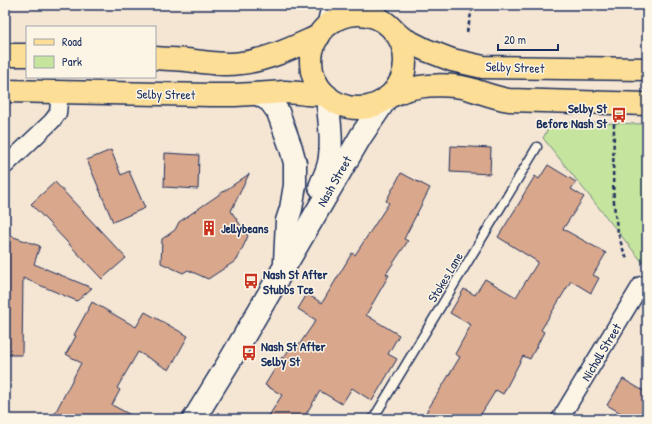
<svg xmlns="http://www.w3.org/2000/svg" width="652" height="424" font-family="'Patrick Hand',sans-serif">
<style>
.green{fill:#c5e49d;stroke:#708a7e}
.building{fill:#d9a78c;stroke:#1b2f5e}
.lines{fill:none;stroke-linecap:round;stroke-linejoin:round}
.lane-casing{stroke:#1b2f5e;stroke-width:11}
.street-casing{stroke:#1b2f5e;stroke-width:19}
.secondary-casing{stroke:#1b2f5e;stroke-width:25}
.primary-casing{stroke:#1b2f5e;stroke-width:25}
.path{stroke:#1b2f5e;stroke-width:2.5;stroke-dasharray:4 3;stroke-linecap:butt}
.lane{stroke:#fcf5e5;stroke-width:8}
.street{stroke:#fcf5e5;stroke-width:16}
.secondary{stroke:#fcf5e5;stroke-width:22}
.primary{stroke:#fdde96;stroke-width:22}
.labels{text-anchor:middle;stroke-width:3;stroke-linejoin:round;paint-order:stroke}
.street-label{font-size:13px;fill:#1b2f5e;stroke:#fcf5e5}
.poi-label{font-size:13px;font-weight:bold;fill:#1b2f5e;stroke:#fcf5e5;text-anchor:start}
</style>
<rect width="100%" height="100%" fill="#f5e5d3"/>
<filter id="ink" filterUnits="userSpaceOnUse"><feTurbulence type="fractalNoise" baseFrequency=".025" numOctaves="2"/><feDisplacementMap in="SourceGraphic" scale="8" xChannelSelector="R" yChannelSelector="G"/><feConvolveMatrix kernelMatrix="1 2 1 2 8 2 1 2 1" color-interpolation-filters="sRGB"/></filter>
<g filter="url(#ink)">
<polygon class="green" points="552,122 647,124 647,268 543,138"/>
<g class="building">
<polygon points="451,146 491,148 490,174 450,172"/>
<polygon points="111,150 121,175 129,171 145,208 113,222 87,160"/>
<polygon points="165,153 199,155 198,189 164,187"/>
<polygon points="548,165 576,182 571,189 584,197 563,229 606,253 593,275 599,278 591,293 571,281 541,330 544,332 530,359 523,356 503,394 496,390 478,419 422,419 460,357 455,354 471,325 450,313 464,289 475,295 485,279 516,297 538,262 498,237 523,197 522,197 535,176 539,179"/>
<polygon points="401,173 430,188 404,239 408,241 386,274 389,275 366,315 399,335 388,354 397,359 372,401 352,388 342,404 320,391 303,419 267,419 282,395 265,385 282,357 284,358 291,346 294,349 297,344 299,345 316,320 298,309 307,294 322,303 352,253 355,255 389,203 386,201"/>
<polygon points="249,174 231,211 248,236 237,260 208,279 188,270 183,273 161,263 162,239 175,230 179,222"/>
<polygon points="55,182 126,258 102,279 31,204"/>
<polygon points="5,234 40,246 34,264 92,288 77,301 23,278 22,355 5,355"/>
<polygon points="92,302 136,327 145,312 188,336 169,370 138,352 117,388 120,390 112,405 138,419 52,419 81,363 66,354 76,336 74,335"/>
<polygon points="623,379 647,393 647,419 631,419 607,405"/>
</g>
<g class="lines">
<g class="lane-casing">
<polyline id="lane" points="373,419 537,147"/>
</g>
<g class="street-casing">
<g id="street">
<polyline points="374,5 383,22"/>
<polyline points="324,31 330,5"/>
<polyline points="5,166 52,121 58,113 60,92"/>
<polyline points="560,419 641,285"/>
</g>
</g>
<g class="secondary-casing">
<g id="secondary">
<polyline points="258,94 270,101 278,112 291,148 295,163 295,185 291,209 287,221 285,262"/>
<path d="M320,187C323,179 327,172 329,163C333,142 329,118 327,96"/>
<polyline points="194,419 229,362 361,136 386,99"/>
</g>
</g>
<g class="primary-casing">
<g id="primary">
<circle cx="358" cy="61" r="47"/>
<polyline points="393,30 402,38 426,50 452,60 483,67 647,69"/>
<polyline points="5,55 27,55"/>
<path d="M155,58C165,59 176,59 186,60C204,62 223,66 241,63C268,60 294,47 319,36"/>
<polyline points="5,91 210,95 235,95 285,92 299,93 306,94 326,95"/>
<path d="M388,97C394,95 399,92 405,90C425,84 450,84 470,89C483,93 496,98 509,100L647,104"/>
</g>
</g>
<g class="path">
<polyline points="467,32 473,5"/>
<path d="M614,123C614,168 608,220 628,261"/>
</g>
<use href="#lane" class="lane"/>
<use href="#street" class="street"/>
<use href="#secondary" class="secondary"/>
<use href="#primary" class="primary"/>
</g>
</g>
<defs>
<g id="bus-bare" transform="scale(1.2)"><path d="M-5-6H5V4H4V6H2V4H-2V6H-4V4H-5ZM-3.5-4V0h7V-4ZM-3.5 1.2v1.5H-2V1.2ZM2 1.2v1.5H3.5V1.2Z" fill="#c8321e" stroke="#fcf5e5" stroke-width="2.5" paint-order="stroke"/></g>
<g id="building-bare" transform="scale(1.2)"><path d="M-4-6H4V6H1V3H-1V6H-4ZM-2.5-4.3h1.7v1.8h-1.7ZM.8-4.3h1.7v1.8H.8ZM-2.5-1h1.7V.8h-1.7ZM.8-1h1.7V.8H.8Z" fill="#c8321e" stroke="#fcf5e5" stroke-width="2.5" paint-order="stroke"/></g>
</defs>
<g fill-rule="evenodd">
<use href="#bus-bare" x="619" y="115"/>
<use href="#building-bare" x="209" y="228"/>
<use href="#bus-bare" x="251" y="281"/>
<use href="#bus-bare" x="249" y="353"/>
</g>
<g class="labels">
<g class="street-label">
<text transform="translate(515 67) rotate(2)" y="5">Selby Street</text>
<text transform="translate(166 94) rotate(1)" y="5">Selby Street</text>
<text transform="translate(334 181) rotate(-60)" y="5">Nash Street</text>
<text transform="translate(445 277) rotate(-59)" y="5">Stokes Lane</text>
<text transform="translate(601 352) rotate(-59)" y="5">Nicholl Street</text>
</g>
<g class="poi-label">
<text x="607" y="113" text-anchor="end">Selby St<tspan x="607" dy="15">Before Nash St</tspan></text>
<text x="221" y="233">Jellybeans</text>
<text x="263" y="279">Nash St After<tspan x="263" dy="15">Stubbs Tce</tspan></text>
<text x="261" y="351">Nash St After<tspan x="261" dy="15">Selby St</tspan></text>
</g>
</g>
<rect width="652" height="424" fill="none" stroke="#fcf5e5" stroke-width="20"/>
<rect x="10" y="10" width="632" height="404" fill="none" stroke="#1b2f5e" stroke-width="1.5" filter="url(#ink)"/>
<rect x="26" y="26" width="130" height="52" fill="#fcf5e5" stroke="#a2a6af"/>
<rect x="34" y="39" width="20" height="6" fill="#fdde96" stroke="#a2a6af"/>
<text x="62" y="46" font-size="12" fill="#1b2f5e">Road</text>
<rect x="34" y="56" width="20" height="12" fill="#c5e49d" stroke="#a2a6af"/>
<text x="62" y="66" font-size="12" fill="#1b2f5e">Park</text>
<path d="M498 44v6h60v-6" fill="none" stroke="#1b2f5e" stroke-width="2"/>
<text x="504" y="44" font-size="12" fill="#1b2f5e" stroke="#fcf5e5" stroke-width="3" paint-order="stroke">20 m</text>
</svg>
